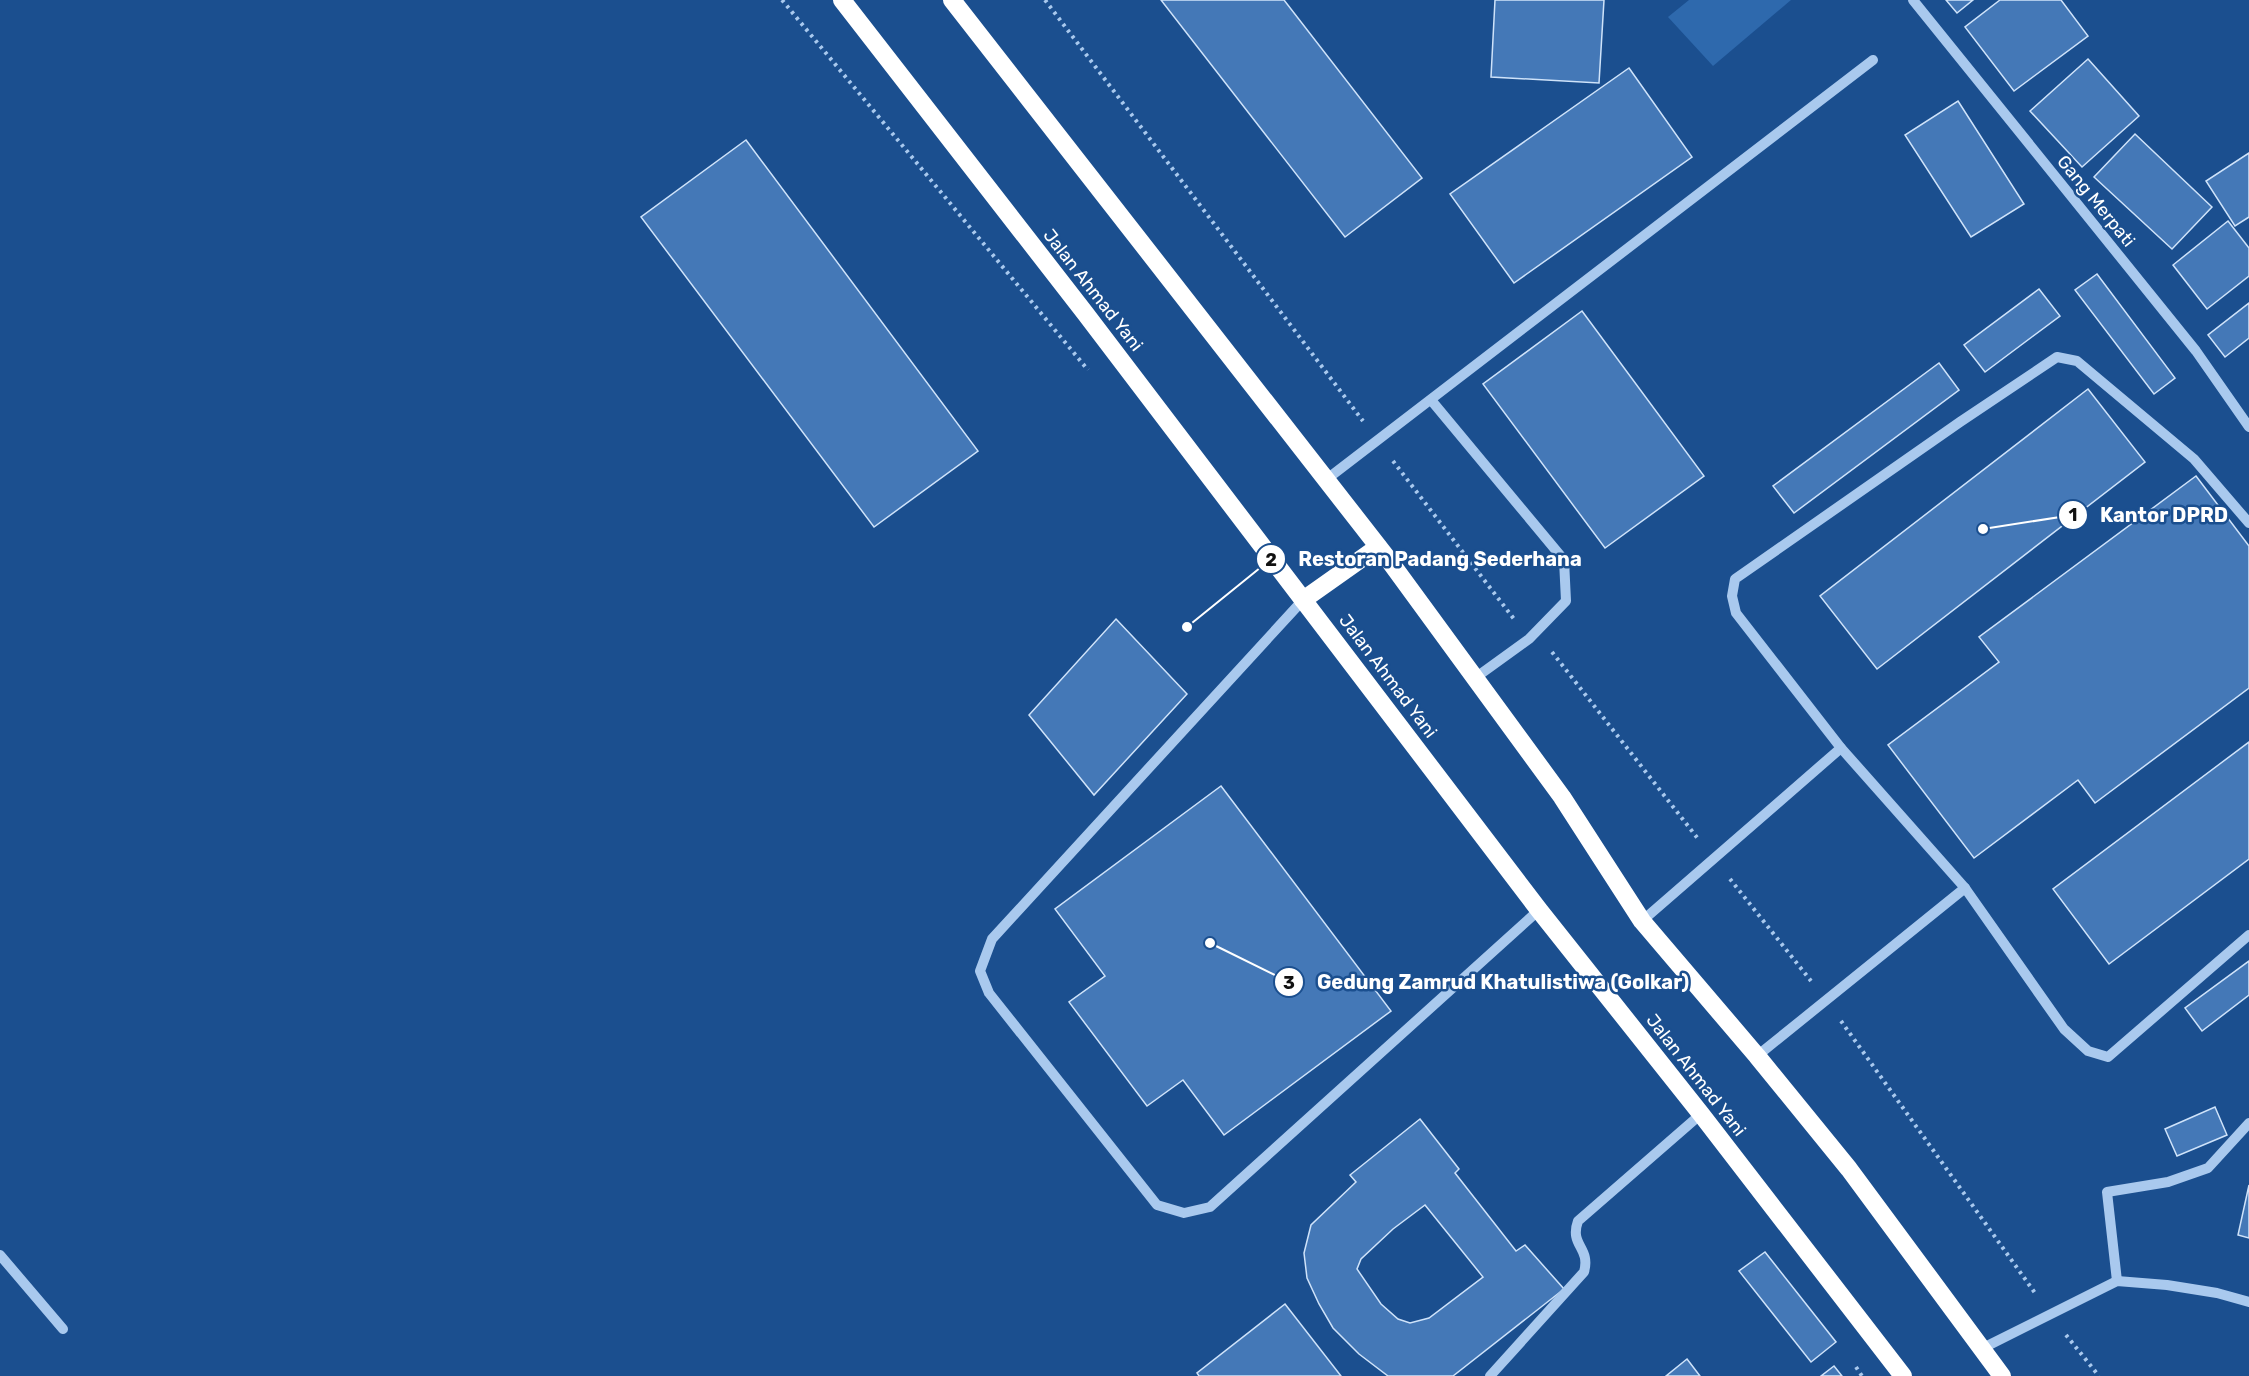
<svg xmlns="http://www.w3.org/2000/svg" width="2249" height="1376" font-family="Rubik,sans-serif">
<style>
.green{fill:#2e69ad}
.building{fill:#4478b7;stroke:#cfe3fa;stroke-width:1.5;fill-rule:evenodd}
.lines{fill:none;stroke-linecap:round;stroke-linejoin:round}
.path{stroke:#a9c9ee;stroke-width:4;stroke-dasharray:3 4.5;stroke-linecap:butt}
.minor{stroke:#a9c9ee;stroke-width:10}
.highway{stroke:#fff;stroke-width:18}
.labels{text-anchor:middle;stroke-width:5;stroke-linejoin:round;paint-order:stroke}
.street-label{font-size:18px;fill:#fff;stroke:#1b4f8f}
.leader{fill:none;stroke:#fff;stroke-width:2}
.callout-dot{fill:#fff;stroke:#1b4f8f;stroke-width:2}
.mark-label{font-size:18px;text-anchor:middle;font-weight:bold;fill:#111}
.callout-label{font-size:20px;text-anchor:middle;font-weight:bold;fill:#fff;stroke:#1b4f8f;stroke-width:5;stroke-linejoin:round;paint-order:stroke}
</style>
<rect width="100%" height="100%" fill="#1b4f8f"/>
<polygon class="green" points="1689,0 1791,0 1713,66 1668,17"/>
<g class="building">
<polygon points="1161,0 1284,0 1422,178 1345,237"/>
<polygon points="1495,0 1604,0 1599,83 1491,77"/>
<polygon points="1946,0 1973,0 1957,13"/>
<polygon points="2000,0 2061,0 2088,36 2014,91 1965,27"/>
<polygon points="2088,59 2139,116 2082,167 2030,111"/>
<polygon points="1629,68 1692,157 1514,283 1450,194"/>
<polygon points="1958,101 2024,204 1971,237 1905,135"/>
<polygon points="2135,134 2212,207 2172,249 2094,177"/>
<polygon points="746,140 978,451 874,527 641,217"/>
<polygon points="2249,153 2249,217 2235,226 2206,181"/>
<polygon points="2228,221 2249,248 2249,276 2207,309 2173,265"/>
<polygon points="2097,274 2175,378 2154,394 2075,290"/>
<polygon points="2039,289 2060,316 1985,372 1964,345"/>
<polygon points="2249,303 2249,338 2225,357 2208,335"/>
<polygon points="1582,311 1704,476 1605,548 1483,384"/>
<polygon points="1939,363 1959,390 1794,513 1773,486"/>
<polygon points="2088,389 2145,462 1877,669 1820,596"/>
<polygon points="2196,476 2249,546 2249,688 2095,803 2078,780 1974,858 1888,745 1999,662 1979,637"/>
<polygon points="1116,619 1187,694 1094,795 1029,715"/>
<polygon points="2249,742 2249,859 2109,964 2053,889"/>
<polygon points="1221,786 1391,1011 1224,1135 1183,1080 1147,1106 1069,1002 1105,976 1055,909"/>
<polygon points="2249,961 2249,995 2202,1031 2185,1008"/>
<polygon points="2215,1107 2227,1135 2177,1156 2165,1129"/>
<path d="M1420,1119L1459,1169L1455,1173L1516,1251L1525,1245L1564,1289L1453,1376H1388L1359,1354L1333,1328L1319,1304L1307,1278L1304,1253L1311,1225L1356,1182L1350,1175ZM1425,1205L1483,1277L1429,1318L1410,1323L1398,1319L1381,1304L1357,1269L1361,1259L1393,1229Z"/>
<polygon points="2249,1185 2249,1238 2238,1235"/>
<polygon points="1765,1252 1836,1342 1811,1362 1739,1271"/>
<polygon points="1285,1304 1341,1376 1199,1376 1197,1373"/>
<polygon points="1687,1359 1700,1376 1666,1376"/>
<polygon points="1834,1366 1842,1376 1821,1376"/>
</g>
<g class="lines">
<g class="path">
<polyline points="782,0 1088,370"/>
<polyline points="1045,0 1363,421"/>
<polyline points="1393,461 1514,619"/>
<polyline points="1552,652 1699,840"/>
<polyline points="1730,879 1811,981"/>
<polyline points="1841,1021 2035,1293"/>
<polyline points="2066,1335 2099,1376"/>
<polyline points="1856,1367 1862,1376"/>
</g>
<g class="minor">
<polyline points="1913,0 2196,351 2249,427"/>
<polyline points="1431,400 1564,560 1566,601 1529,639 1475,678"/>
<polyline points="1327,479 1873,60"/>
<polyline points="2249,523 2194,459 2077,361 2057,357 1960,422 1735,579 1732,596 1736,613 1841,748 1965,888 2064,1029 2088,1051 2108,1057 2249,935"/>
<polyline points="1303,600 992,939 980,971 989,993 1157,1205 1184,1213 1210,1207 1539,910"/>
<polyline points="1642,921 1841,748"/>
<polyline points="1757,1056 1965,888"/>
<polyline points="0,1255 63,1329"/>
<polyline points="2117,1281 2107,1192 2168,1182 2208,1168 2249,1123"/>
<polyline points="1983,1348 2117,1281 2167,1285 2217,1293 2249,1302"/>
<path d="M1490,1376L1584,1272C1591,1247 1569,1246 1578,1221L1701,1114"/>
</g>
<g class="highway">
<polyline points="842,0 1085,313 1539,910 1701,1114 1903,1376"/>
<polyline points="952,0 1388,559 1562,797 1642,921 1757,1056 1849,1169 2002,1376"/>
<polyline points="1303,600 1378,547"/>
</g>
</g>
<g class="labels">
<g class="street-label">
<text transform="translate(2096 201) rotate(51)" y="6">Gang Merpati</text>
<text transform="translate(1093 290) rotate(52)" y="6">Jalan Ahmad Yani</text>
<text transform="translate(1388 676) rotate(53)" y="6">Jalan Ahmad Yani</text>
<text transform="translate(1696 1075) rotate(52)" y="6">Jalan Ahmad Yani</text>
</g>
</g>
<path class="leader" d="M1983 529L2073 515M1187 627L1271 559M1210 943L1289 982"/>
<g class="callout-dot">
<circle cx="1983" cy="529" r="6"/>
<circle cx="1187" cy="627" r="6"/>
<circle cx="1210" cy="943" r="6"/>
<circle cx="2073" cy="515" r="15"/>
<circle cx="1271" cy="559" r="15"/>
<circle cx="1289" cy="982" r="15"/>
</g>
<g class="mark-label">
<text x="2073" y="521">1</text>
<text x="1271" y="566">2</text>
<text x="1289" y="989">3</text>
</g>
<g class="callout-label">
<text x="2164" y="522">Kantor DPRD</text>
<text x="1440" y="566">Restoran Padang Sederhana</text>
<text x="1503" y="989">Gedung Zamrud Khatulistiwa (Golkar)</text>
</g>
</svg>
